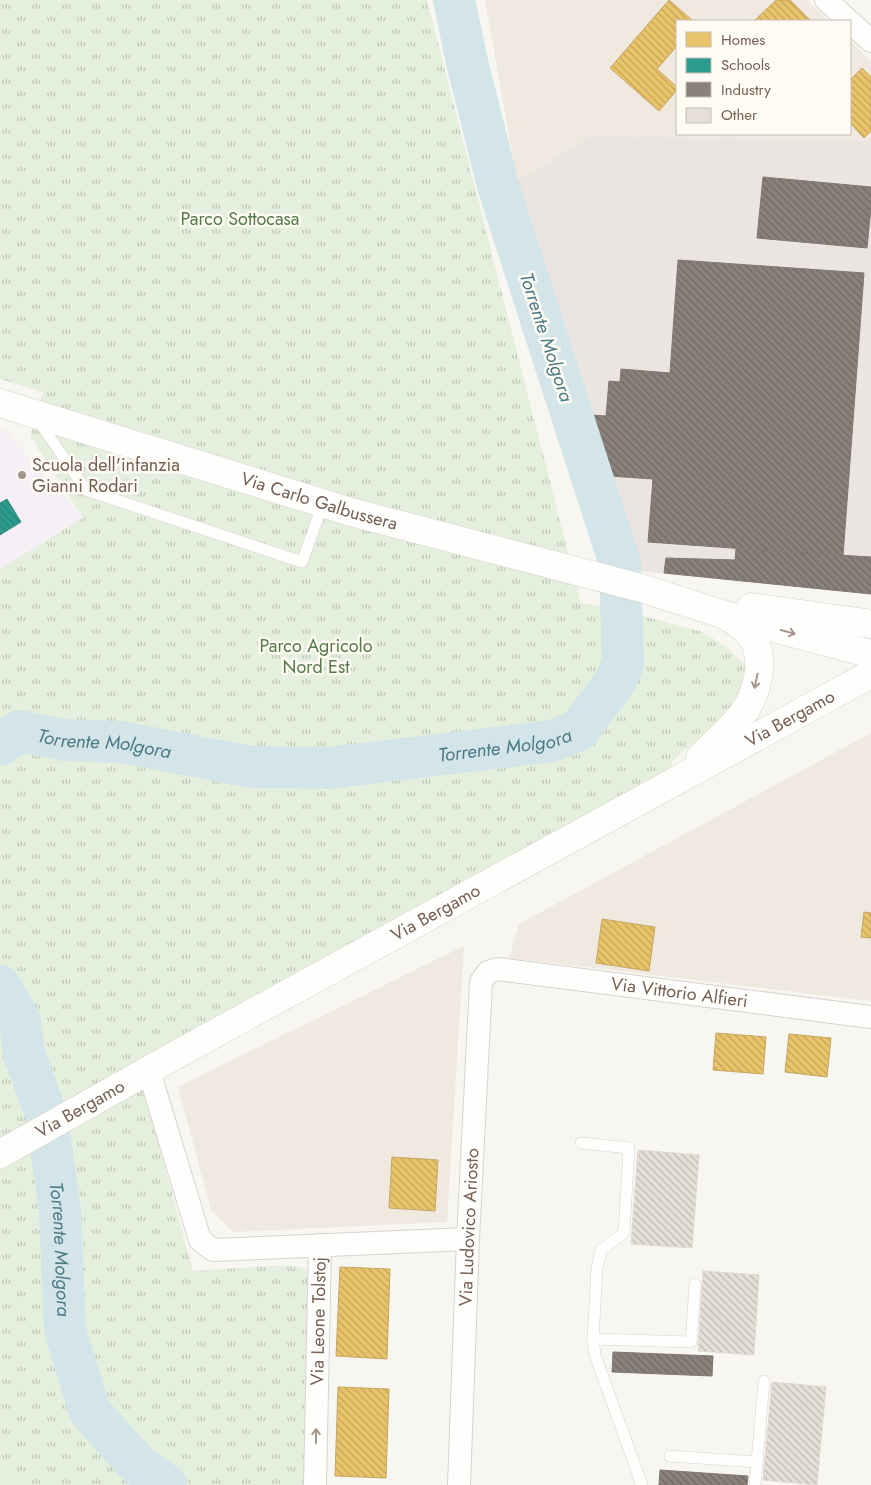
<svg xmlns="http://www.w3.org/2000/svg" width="871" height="1485" font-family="Jost,sans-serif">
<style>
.residential{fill:#f0e9df}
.industrial{fill:#eae5e0}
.education{fill:#f6eff5}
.park{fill:url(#park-tufts)}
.pitch{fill:#e5efdd}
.homes{fill:url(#homes-back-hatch);stroke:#c6a662}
.schools{fill:url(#schools-back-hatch);stroke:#418b7c}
.industry{fill:url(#industry-back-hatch);stroke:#84776f}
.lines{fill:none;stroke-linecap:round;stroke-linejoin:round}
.river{stroke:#d3e5e8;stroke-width:42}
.building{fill:url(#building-back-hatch);stroke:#e1dad3}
.service-casing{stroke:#d8d3ce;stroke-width:12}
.minor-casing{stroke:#d8d3ce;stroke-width:24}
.tertiary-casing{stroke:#d8d3ce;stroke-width:29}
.service{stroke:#fefefd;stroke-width:11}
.minor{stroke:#fefefd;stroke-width:22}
.tertiary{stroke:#fefefd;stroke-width:28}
.oneway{stroke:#a6978d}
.poi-dot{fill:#a49489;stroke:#fefbf4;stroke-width:2}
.labels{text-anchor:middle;stroke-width:5;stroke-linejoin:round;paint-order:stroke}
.park-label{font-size:18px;fill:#557a4a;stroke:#fefbf4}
.poi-label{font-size:18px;fill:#766051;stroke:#fefbf4;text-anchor:start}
.street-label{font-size:18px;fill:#766051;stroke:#fefbf4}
.water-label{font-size:19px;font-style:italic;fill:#4c7a86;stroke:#fefbf4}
</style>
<defs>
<pattern id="park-tufts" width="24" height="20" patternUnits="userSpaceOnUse" patternTransform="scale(1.25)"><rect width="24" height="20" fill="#e5efdd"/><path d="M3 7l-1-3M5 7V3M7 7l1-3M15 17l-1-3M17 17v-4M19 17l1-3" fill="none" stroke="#bec5b6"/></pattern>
<pattern id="homes-back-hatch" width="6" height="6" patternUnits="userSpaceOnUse" patternTransform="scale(1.25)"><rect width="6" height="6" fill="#e9c46a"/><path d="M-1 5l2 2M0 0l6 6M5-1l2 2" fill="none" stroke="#c1a35a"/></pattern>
<pattern id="schools-back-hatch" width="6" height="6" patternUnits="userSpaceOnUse" patternTransform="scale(1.25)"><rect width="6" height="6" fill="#2a9d8f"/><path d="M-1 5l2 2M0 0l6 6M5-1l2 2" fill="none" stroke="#298377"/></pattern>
<pattern id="industry-back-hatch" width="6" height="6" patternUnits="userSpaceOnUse" patternTransform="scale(1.25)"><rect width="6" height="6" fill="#8a817c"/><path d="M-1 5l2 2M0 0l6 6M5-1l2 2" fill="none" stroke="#706863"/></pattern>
<pattern id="building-back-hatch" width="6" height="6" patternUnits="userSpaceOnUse" patternTransform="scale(1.25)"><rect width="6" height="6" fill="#e5dfd8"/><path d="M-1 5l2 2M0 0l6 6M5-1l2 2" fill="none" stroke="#beb8b2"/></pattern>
</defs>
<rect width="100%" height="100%" fill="#f8f6f1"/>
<g class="residential">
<polygon points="485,0 807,0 829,21 677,21 677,134 850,134 850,41 871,61 871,140 590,136 517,181"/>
<polygon points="871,733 871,1001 509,958 519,924"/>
<polygon points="464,946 447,1222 233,1232 211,1210 178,1087"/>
</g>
<polygon class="industrial" points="590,136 871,140 871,594 639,571 517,181"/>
<polygon class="education" points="0,429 4,430 85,520 0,574"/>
<polygon class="park" points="0,0 427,0 581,603 632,613 703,632 726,647 744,664 746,675 744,694 727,720 680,753 672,762 672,769 137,1064 193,1271 286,1265 302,1267 308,1273 305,1485 0,1485 0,569 83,518 30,436 43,392 0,379"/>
<polygon class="pitch" points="0,1472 28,1485 0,1485"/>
<g class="homes">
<polygon points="669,0 693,21 677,21 677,46 657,69 677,87 677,90 659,111 610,68"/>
<polygon points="776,0 790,0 811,21 754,21"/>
<polygon points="862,68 871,77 871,131 864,138 850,123 850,105 851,104 850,103 850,80"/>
<polygon points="864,912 871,913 871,938 861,937"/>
<polygon points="602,919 655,927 649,971 596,963"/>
<polygon points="716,1033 766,1037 763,1074 713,1070"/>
<polygon points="789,1034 831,1038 827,1077 785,1072"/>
<polygon points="392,1157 438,1160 435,1211 389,1208"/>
<polygon points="340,1267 390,1269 387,1359 336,1356"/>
<polygon points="338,1387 389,1389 386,1478 335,1476"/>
</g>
<polygon class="schools" points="7,499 21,522 0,535 0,503"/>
<g class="industry">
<polygon points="763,177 871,187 871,208 867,248 757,238"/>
<polygon points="678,260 864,273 843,556 648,542 653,479 610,476 591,415 606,416 609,381 620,382 621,369 670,373"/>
<polygon points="736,549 871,557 871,594 664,573 666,558 735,560"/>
<polygon points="613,1352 713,1356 712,1376 612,1372"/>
<polygon points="660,1470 748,1476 747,1485 659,1485"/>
</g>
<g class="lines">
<g class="river">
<path id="s1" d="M0,745L20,731L63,740L121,742L251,767L329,768L552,741L579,730L615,682L623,663L620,564L499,189L467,62L454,0"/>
<path id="s2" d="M0,986L20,1021L24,1054L47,1117L60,1210L65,1330L90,1412L138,1465L166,1485"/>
</g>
</g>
<g class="building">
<polygon points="638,1150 699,1155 692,1248 631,1244"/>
<polygon points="703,1271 759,1275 754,1355 698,1351"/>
<polygon points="772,1382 826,1387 817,1485 763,1480"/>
</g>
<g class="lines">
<g class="service-casing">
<g id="service">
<polyline points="38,420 86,490 302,562 323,504"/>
<polyline points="581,1143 629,1148 624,1233 601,1250 597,1268 593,1339 595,1355 642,1485"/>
<polyline points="593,1339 691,1342 695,1284"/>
<polyline points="670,1456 757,1462"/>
<polyline points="755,1485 764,1381"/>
</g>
</g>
<g class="minor-casing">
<g id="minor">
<polyline points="826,0 849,21"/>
<polyline points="850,22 871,41"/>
<polyline points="149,1071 200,1240 213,1250 468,1239"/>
<path id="s3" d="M315,1485L320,1245"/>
<path id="s4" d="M459,1485L468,1239L481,982L488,972L498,969L871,1017"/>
</g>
</g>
<g class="tertiary-casing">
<g id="tertiary">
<path id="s5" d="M0,403L351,512L641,588L722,614L871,654"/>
<polyline points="751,607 871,624"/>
<path d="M700,758C714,743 731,730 743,713C757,695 765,662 754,640C748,630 738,623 728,617"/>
<path id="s6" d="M0,1154L172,1057L871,674"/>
</g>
</g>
<use href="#service" class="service"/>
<use href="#minor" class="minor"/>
<use href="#tertiary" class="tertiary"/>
</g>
<defs><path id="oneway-shaft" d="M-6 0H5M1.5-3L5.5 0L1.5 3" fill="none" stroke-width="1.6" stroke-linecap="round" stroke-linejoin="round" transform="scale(1.25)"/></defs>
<g class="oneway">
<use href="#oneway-shaft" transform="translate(788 632) rotate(15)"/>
<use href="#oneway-shaft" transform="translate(756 681) rotate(102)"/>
<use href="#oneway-shaft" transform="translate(316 1436) rotate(-89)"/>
</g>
<circle class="poi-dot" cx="22" cy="475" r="5"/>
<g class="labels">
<g class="park-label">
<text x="240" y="225">Parco Sottocasa</text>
<text x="316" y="652">Parco Agricolo<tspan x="316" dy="21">Nord Est</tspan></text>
</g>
<g class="poi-label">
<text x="32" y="471">Scuola dell'infanzia<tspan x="32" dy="21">Gianni Rodari</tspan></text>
</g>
<g class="street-label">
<text dy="6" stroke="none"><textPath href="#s5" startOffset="334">Via Carlo Galbussera</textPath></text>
<text dy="6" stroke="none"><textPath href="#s6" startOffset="902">Via Bergamo</textPath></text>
<text dy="6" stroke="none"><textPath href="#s6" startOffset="498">Via Bergamo</textPath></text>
<text dy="6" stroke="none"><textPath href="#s4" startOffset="709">Via Vittorio Alfieri</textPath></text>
<text dy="6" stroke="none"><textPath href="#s6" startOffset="92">Via Bergamo</textPath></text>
<text dy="6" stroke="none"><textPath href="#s4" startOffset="258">Via Ludovico Ariosto</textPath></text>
<text dy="6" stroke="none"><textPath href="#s3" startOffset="164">Via Leone Tolstoj</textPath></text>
</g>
<g class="water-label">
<text transform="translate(547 337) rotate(72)" y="7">Torrente Molgora</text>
<text dy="7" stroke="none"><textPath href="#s1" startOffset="110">Torrente Molgora</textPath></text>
<text dy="7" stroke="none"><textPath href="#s1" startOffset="514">Torrente Molgora</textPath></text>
<text dy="7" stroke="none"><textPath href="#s2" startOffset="274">Torrente Molgora</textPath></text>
</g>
</g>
<rect x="676" y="20" width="175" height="115" fill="#fefbf4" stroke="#c8bdb3"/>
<rect x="686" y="32" width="25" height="15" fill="#e9c46a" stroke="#c8bdb3"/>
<text x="721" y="45" font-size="15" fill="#766051">Homes</text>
<rect x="686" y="58" width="25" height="15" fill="#2a9d8f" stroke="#c8bdb3"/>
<text x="721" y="70" font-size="15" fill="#766051">Schools</text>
<rect x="686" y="82" width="25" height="15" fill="#8a817c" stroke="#c8bdb3"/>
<text x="721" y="95" font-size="15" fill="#766051">Industry</text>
<rect x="686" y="108" width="25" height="15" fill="#e5dfd8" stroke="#c8bdb3"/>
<text x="721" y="120" font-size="15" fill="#766051">Other</text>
</svg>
